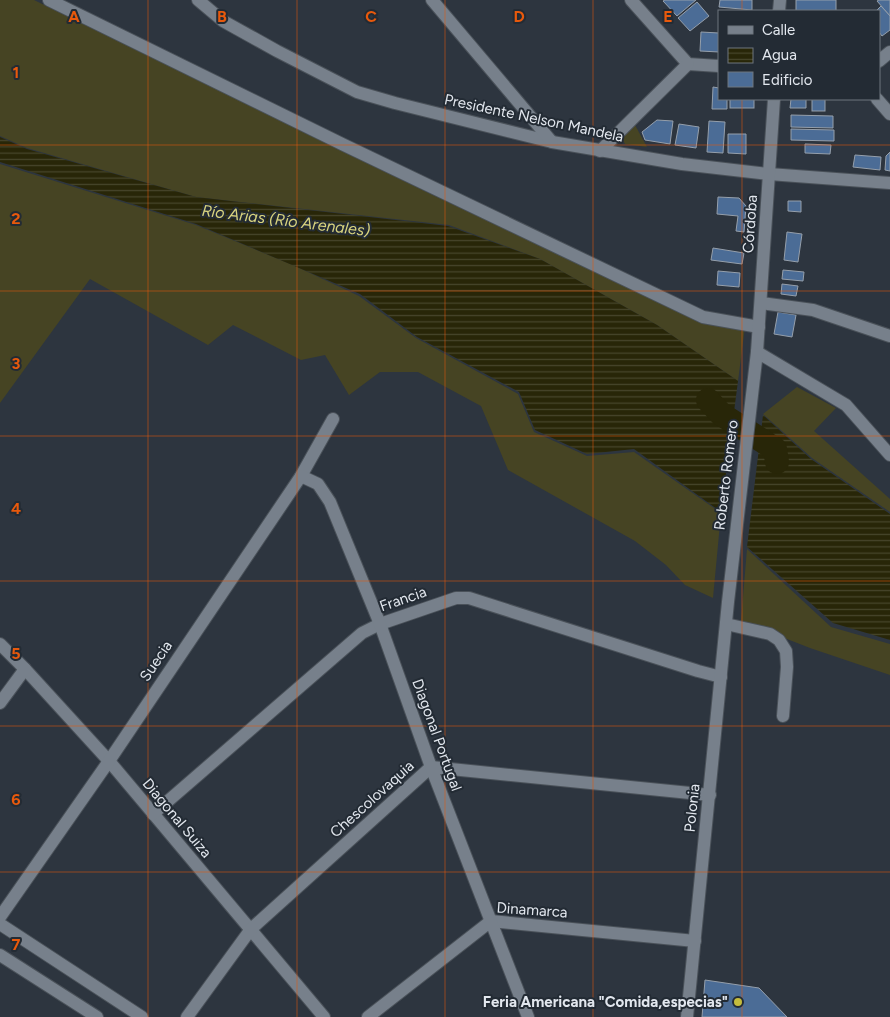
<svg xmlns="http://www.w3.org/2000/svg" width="890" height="1017" font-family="Figtree,sans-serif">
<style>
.grass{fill:#464423}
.water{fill:url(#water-rules)}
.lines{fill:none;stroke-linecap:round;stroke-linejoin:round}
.river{stroke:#282608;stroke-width:24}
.building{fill:#4b6c96;stroke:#959fab}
.street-casing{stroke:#4a5159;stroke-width:14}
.secondary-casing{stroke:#4a5159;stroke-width:14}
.street{stroke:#77808b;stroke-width:12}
.secondary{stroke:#77808b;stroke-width:12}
.grid{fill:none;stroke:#e8590c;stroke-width:1;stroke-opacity:0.55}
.poi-dot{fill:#c5bc3d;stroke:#232b34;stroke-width:2}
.labels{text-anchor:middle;stroke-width:4;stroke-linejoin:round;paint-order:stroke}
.street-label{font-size:15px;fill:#e2e7ee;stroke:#232b34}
.poi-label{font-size:15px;font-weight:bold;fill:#e2e7ee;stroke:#232b34;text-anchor:end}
.water-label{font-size:16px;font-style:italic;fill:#d8d37e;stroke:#232b34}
.grid-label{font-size:16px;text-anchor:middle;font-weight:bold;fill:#e8590c;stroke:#232b34;stroke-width:4;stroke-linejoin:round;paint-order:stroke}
</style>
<defs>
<pattern id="water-rules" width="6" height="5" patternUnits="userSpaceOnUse" patternTransform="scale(1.25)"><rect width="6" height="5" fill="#282608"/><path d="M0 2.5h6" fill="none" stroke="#47462c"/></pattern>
</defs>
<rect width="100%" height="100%" fill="#2d353f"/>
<g class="grass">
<polygon points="0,0 34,0 437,197 704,321 745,327 738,381 657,325 540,259 449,225 196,197 27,148 0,136"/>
<polygon points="635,125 647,147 625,144 622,138"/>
<polygon points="0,164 196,225 295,266 359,296 416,338 518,394 534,432 587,456 634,452 721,513 713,598 685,585 666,565 635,541 508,470 481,406 418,372 380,372 349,395 325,355 301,360 233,325 208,345 90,279 0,403"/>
<polygon points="797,387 836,408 814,431 890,499 890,512 812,458 763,414"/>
<polygon points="747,549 831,627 890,644 890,675 810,648 741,621"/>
</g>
<g class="water">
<polygon points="0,137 27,149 196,197 448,226 540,259 657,325 738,381 721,512 634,449 587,454 535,430 519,392 417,337 360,294 196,224 0,162"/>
<polygon points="763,415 811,459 890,514 890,640 833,623 747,547"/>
</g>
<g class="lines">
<polyline class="river" points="708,400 721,414 775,449 777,462"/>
</g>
<g class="building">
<polygon points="665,0 696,0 677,16 663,1"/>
<polygon points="720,0 752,0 752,10 719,7"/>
<rect x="796" y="0" width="40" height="11"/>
<polygon points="879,0 890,0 890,16 877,1"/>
<polygon points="697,2 709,16 690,31 678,18"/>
<polygon points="881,6 890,16 890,30 882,36 879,32 879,11 876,11"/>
<polygon points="701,32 719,33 719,52 700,51"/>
<polygon points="713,87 719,88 719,99 727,99 727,109 712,109"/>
<rect x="730" y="99" width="24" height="9"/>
<polygon points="791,99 806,99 806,108 790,108"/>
<rect x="812" y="99" width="13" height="12"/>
<polygon points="791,115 833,116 833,128 791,127"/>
<polygon points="657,120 673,121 670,144 645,140 642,132"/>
<polygon points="709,121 725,122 723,153 707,152"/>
<polygon points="679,124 699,127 696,148 675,145"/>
<polygon points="791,129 834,130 834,141 791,140"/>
<polygon points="728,134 746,134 746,154 728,153"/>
<polygon points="805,144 831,145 830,154 805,153"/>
<polygon points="890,152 890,171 885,170 886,156"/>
<polygon points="855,155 881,157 880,170 853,167"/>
<polygon points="718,197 739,198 746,206 744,232 736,231 738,216 717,214"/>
<polygon points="788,201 801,201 801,212 788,211"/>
<polygon points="787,232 802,234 798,262 784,260"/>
<polygon points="713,248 744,253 742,264 711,260"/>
<polygon points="783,270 804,272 803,281 782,279"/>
<polygon points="718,271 740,273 739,287 717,285"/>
<polygon points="782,284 798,286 796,296 781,294"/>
<polygon points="778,312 796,315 792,337 774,334"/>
<polygon points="705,980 759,988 787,1017 702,1017"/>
</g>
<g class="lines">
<g class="street-casing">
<g id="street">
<polyline points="49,0 342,144 703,317 759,327"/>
<polyline points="198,0 223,21 277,51 357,92 395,103 552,142 682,164 769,174 890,183"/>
<polyline points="432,0 552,142"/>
<polyline points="631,0 688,64 719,66"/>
<polyline points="879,61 890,52"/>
<polyline points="877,99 890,114"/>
<polyline points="600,151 688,64"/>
<polyline points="761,303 813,310 890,336"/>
<polyline points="757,352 846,405 890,455"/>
<polyline points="726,624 770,634 779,640 786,651 787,667 783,716"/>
<polyline points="0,644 25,669 109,761 324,1017"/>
<polyline points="0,703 25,669"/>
<polyline points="153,814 362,633 380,624 456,598 469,598 698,671 721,677"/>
<polyline points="0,917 109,761 301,476 333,419"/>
<polyline points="187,1017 251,929 431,767 380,624 330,502 318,484 301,476"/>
<polyline points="368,1017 491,921 695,941"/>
</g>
</g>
<g class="secondary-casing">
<g id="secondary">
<polyline points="779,11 780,0"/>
<polyline points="0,924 142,1017"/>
<polyline points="0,955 97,1017"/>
<polyline points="528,1017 431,767 710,795"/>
<polyline points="687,1017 728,602 757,352 774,99"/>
</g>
</g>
<use href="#street" class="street"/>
<use href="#secondary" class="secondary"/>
</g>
<path class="grid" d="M148,0V1017M297,0V1017M445,0V1017M593,0V1017M742,0V11M742,99V1017M0,145H890M0,291H890M0,436H890M0,581H890M0,726H890M0,872H890"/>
<circle class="poi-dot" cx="738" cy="1002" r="5"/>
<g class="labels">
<g class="street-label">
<text transform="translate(534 118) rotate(12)" y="5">Presidente Nelson Mandela</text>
<text transform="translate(750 224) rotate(-86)" y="5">Córdoba</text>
<text transform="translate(726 475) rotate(-83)" y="5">Roberto Romero</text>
<text transform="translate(403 599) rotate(-19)" y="5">Francia</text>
<text transform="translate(156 661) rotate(-56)" y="5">Suecia</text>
<text transform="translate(437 735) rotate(70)" y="5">Diagonal Portugal</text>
<text transform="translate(372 799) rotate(-42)" y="5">Chescolovaquia</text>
<text transform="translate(692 808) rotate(-84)" y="5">Polonia</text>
<text transform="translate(177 818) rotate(50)" y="5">Diagonal Suiza</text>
<text transform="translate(532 910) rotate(4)" y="5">Dinamarca</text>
</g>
<g class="poi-label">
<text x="728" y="1007">Feria Americana "Comida,especias"</text>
</g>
<g class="water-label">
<text transform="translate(286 220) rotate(7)" y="6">Río Arias (Río Arenales)</text>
</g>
</g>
<g class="grid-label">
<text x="74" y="22">A</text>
<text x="222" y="22">B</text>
<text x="371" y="22">C</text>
<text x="519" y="22">D</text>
<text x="668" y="22">E</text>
<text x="16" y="78">1</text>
<text x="16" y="224">2</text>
<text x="16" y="369">3</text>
<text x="16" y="514">4</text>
<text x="16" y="659">5</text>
<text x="16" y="805">6</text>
<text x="16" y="950">7</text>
</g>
<rect x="718" y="10" width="162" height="90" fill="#232b34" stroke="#6f767e"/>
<rect x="728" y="26" width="25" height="8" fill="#77808b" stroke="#6f767e"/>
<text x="762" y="35" font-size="15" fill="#e2e7ee">Calle</text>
<rect x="728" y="48" width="25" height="15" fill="url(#water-rules)" stroke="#6f767e"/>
<text x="762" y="60" font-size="15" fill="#e2e7ee">Agua</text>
<rect x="728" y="72" width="25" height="15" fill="#4b6c96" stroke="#6f767e"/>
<text x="762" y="85" font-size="15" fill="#e2e7ee">Edificio</text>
</svg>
